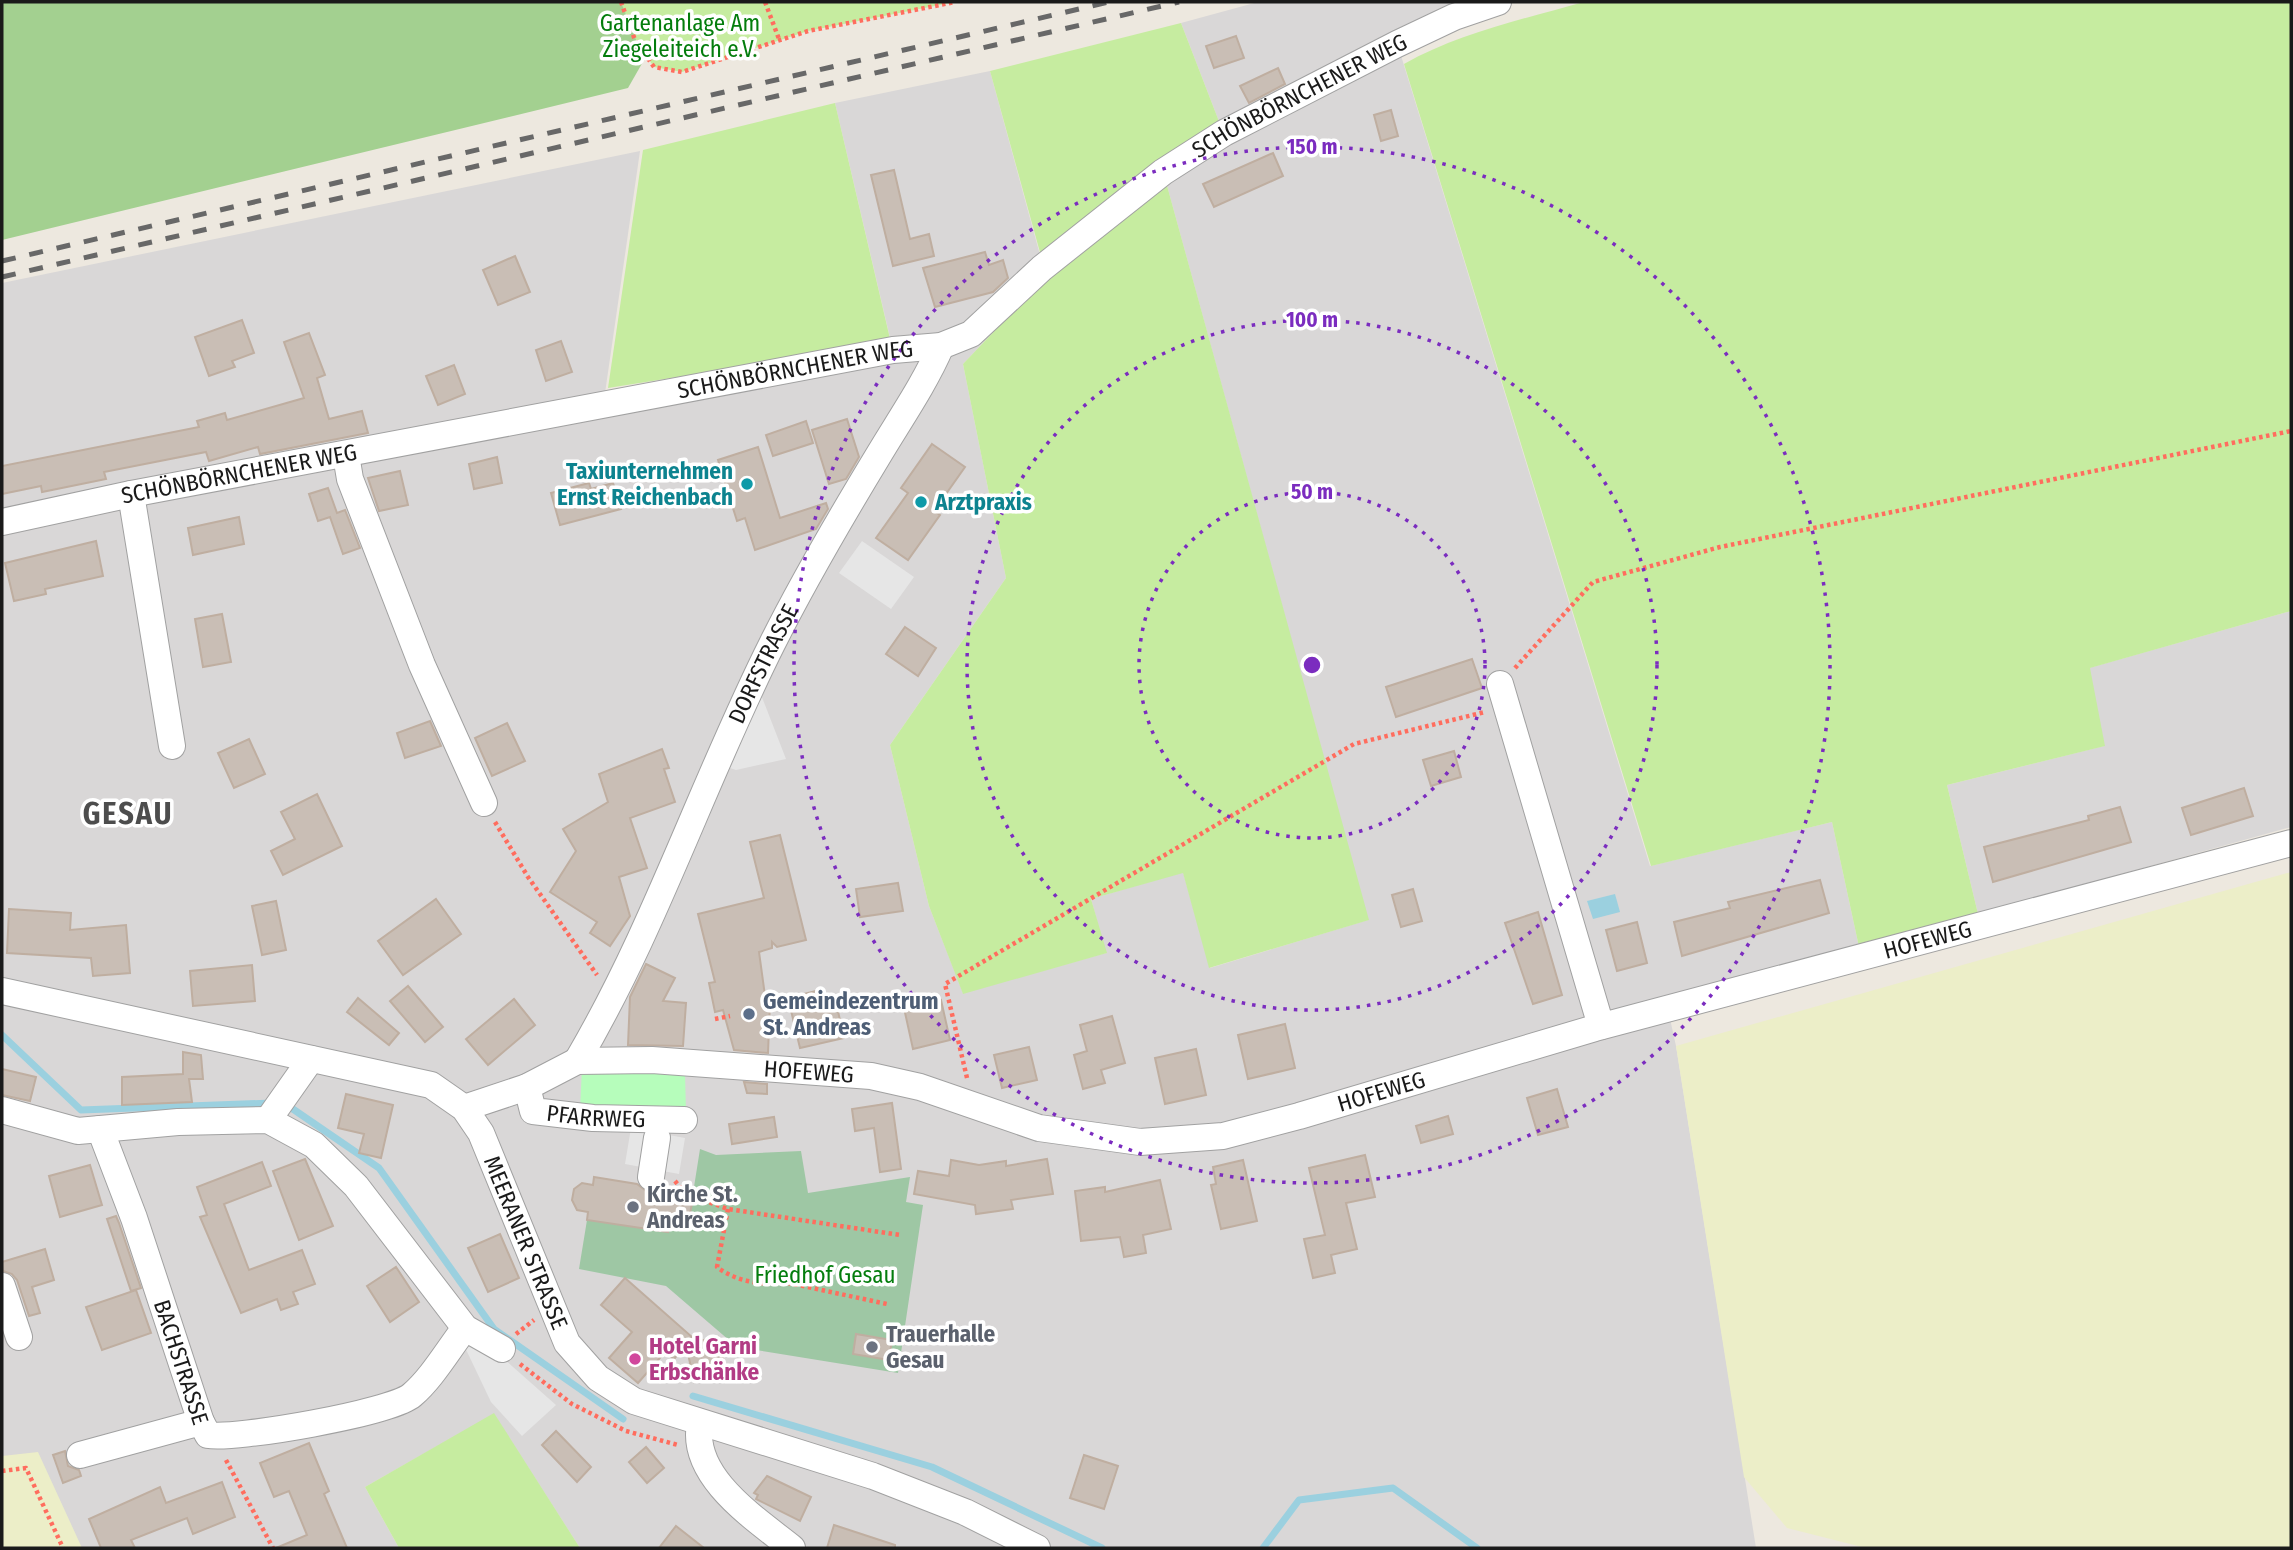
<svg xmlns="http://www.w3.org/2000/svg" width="2293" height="1550" font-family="'Fira Sans Condensed',sans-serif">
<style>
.residential{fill:#d9d7d7}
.farmland{fill:#eceec8}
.grass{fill:#c6eca0}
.forest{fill:#a3d090}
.cemetery{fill:#9ec7a4}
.park{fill:#b6fdbb}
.parking{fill:#e6e6e6}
.water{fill:#9bd0df}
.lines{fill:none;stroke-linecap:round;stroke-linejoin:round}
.stream{stroke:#9bd0df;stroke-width:7}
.building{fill:#c9beb5;stroke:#bfaea0;stroke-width:2}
.minor-casing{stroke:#a1a1a1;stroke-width:28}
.path{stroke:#ff6d5e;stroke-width:4.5;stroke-dasharray:3.5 3.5;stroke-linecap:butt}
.minor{stroke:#fff;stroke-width:26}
.rail{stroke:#686868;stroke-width:5;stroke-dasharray:14 14;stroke-linecap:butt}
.ring{fill:none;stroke:#7b2cbf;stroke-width:3.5;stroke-dasharray:3.5 7}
.culture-dot{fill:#0f9aa8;stroke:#fff;stroke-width:2.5}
.service-dot{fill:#5c6f8a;stroke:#fff;stroke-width:2.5}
.worship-dot{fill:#6b7280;stroke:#fff;stroke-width:2.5}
.hotel-dot{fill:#d1479c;stroke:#fff;stroke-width:2.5}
.labels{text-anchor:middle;stroke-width:7;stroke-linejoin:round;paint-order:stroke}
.park-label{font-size:23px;fill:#047d0d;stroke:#fff}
.street-label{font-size:23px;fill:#1a1a1a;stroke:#fff}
.culture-label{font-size:23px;font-weight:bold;fill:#0d838f;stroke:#fff;text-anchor:end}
.service-label{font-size:23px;font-weight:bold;fill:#4e5e75;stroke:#fff;text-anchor:start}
.worship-label{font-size:23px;font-weight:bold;fill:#5b616d;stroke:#fff;text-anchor:start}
.hotel-label{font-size:23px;font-weight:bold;fill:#b23c85;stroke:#fff;text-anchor:start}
.district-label{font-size:30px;font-weight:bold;letter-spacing:2px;fill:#4d4d4d;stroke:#fff}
.centre{fill:#7b2cbf;stroke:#fff;stroke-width:3.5}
.ring-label{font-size:21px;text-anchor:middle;font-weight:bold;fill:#7b2cbf;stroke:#fff;stroke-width:7;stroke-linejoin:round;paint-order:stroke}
</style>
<rect width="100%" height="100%" fill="#ede8df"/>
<g class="residential">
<polygon points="1258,2 1466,2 1395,36 1650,866 1832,822 1859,947 1665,996 1676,1046 1756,1548 580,1548 494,1414 365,1487 399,1548 72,1548 2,1489 2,283 640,151 605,393 891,342 835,103 990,71 1046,277 963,364 1006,578 890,745 929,906 963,993 1106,953 1091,899 1183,872 1210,968 1368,920 1166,182 1220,124 1181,23"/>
<polygon points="2291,611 2291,827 1978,914 1947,785 2104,746 2089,668"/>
</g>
<g class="farmland">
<polygon points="2291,872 2291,1548 1866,1548 1787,1528 1744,1477 1676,1046"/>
<polygon points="38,1452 82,1548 2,1548 2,1456"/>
</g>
<g class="grass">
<polygon points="621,2 955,2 808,31 682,72 654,67 635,40"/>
<path d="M1584,2H2291V611L2090,668L2105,746L1947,785L1978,914L1859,947L1832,822L1651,866L1404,64C1459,33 1524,19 1584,2Z"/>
<polygon points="1181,23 1220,124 1041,256 990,71"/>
<polygon points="835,103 891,343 608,388 643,150"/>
<polygon points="1166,182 1369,920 1209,968 1183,873 1091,899 1107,953 963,994 929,906 890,745 1006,578 963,364 1046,277"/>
<polygon points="494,1413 580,1548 399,1548 365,1487"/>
</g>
<polygon class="forest" points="2,2 621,2 644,60 628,88 2,240"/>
<polygon class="cemetery" points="700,1149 716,1155 801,1151 808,1193 910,1177 906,1202 923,1205 898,1373 737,1347 666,1286 579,1269 587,1220 667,1232 669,1222 688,1225"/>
<polygon class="park" points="582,1067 685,1072 686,1114 580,1110"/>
<g class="parking">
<polygon points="862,541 914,577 891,609 839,573"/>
<polygon points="758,687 786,759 736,770 724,766"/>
<polygon points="631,1128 685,1138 679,1174 625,1164"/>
<polygon points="461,1339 495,1351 556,1405 522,1436 491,1402"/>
</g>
<polygon class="water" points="1615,894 1620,912 1593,919 1587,901"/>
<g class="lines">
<g class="stream">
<polyline points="2,1035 81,1110 272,1103"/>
<polyline points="287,1105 379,1168 494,1329 623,1419"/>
<polyline points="693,1396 932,1467 1102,1548"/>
<polyline points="1263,1548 1299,1500 1393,1488 1477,1548"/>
</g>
</g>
<g class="building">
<polygon points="1236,36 1244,58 1214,68 1206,46"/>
<polygon points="1278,68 1285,84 1249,103 1240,86"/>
<polygon points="1391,110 1398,136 1381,141 1374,115"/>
<polygon points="1273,153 1283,176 1214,207 1203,184"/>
<polygon points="894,170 910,239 929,234 934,256 893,266 871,175"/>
<polygon points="985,252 989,265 1003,260 1008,278 993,292 935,307 923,268"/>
<polygon points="515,256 530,292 498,305 483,270"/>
<polygon points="242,320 254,353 232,361 235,367 209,376 195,337"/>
<polygon points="309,333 325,375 317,378 329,419 362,411 368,433 260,454 258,447 209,461 206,452 104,472 106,479 42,492 41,486 2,494 2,466 199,427 197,421 225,413 227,420 304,398 284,342"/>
<polygon points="561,341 572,372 546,381 536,350"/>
<polygon points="454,365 465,394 438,405 426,376"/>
<polygon points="847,419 859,457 846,479 829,484 812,430"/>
<polygon points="806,421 813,443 773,456 766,435"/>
<polygon points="932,444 965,467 934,511 940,515 908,560 876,538 908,493 901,488"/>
<polygon points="758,447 780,518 826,503 828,509 816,529 755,550 745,518 737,521 718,460"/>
<polygon points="497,457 502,483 474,489 469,464"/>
<polygon points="400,471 408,505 379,511 368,478"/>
<polygon points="589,483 591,489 613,483 621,509 560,525 551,493"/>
<polygon points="328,488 337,513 345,510 360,548 343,554 330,517 318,521 309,494"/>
<polygon points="239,517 244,544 193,555 188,528"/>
<polygon points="96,541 103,576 45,589 46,594 14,601 5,563"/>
<polygon points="222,614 231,662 203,667 195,619"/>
<polygon points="905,627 936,648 918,676 886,654"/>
<polygon points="1472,659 1482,688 1396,717 1386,687"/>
<polygon points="430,721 441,746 405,758 397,733"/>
<polygon points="507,723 525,761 492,776 475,738"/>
<polygon points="249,739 265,774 234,788 218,753"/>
<polygon points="662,749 669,768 664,769 675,802 630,818 647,868 619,877 630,916 610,946 590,933 597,922 550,892 576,851 563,829 608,802 599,774"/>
<polygon points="1454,751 1461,777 1431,786 1423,760"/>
<polygon points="2244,788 2253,816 2191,835 2182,808"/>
<polygon points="317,794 342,846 283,875 271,851 295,839 281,812"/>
<polygon points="2120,807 2131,842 1993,882 1984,847 2089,820 2088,816"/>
<polygon points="780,835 806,940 777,947 772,942 772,948 759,952 766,1003 770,1002 768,1053 734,1050 723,1010 715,1012 709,983 715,982 698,914 764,898 750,842"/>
<polygon points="1820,880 1829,913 1682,956 1674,922 1730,908 1728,902"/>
<polygon points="898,883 903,911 860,917 856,889"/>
<polygon points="1413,889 1422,921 1401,927 1392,895"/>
<polygon points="436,899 461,934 403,975 378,941"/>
<polygon points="276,901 286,950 262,955 252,906"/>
<polygon points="9,909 71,913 70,930 126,925 130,973 93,976 91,958 7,953"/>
<polygon points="1538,912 1562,995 1533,1004 1505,923"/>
<polygon points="1637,922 1647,963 1617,971 1606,930"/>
<polygon points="646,964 675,978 663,1001 686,1003 683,1046 628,1045 630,997"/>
<polygon points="252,965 255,1001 193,1006 190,971"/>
<polygon points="408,986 443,1027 425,1042 390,1001"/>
<polygon points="816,991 819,1002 835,998 844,1038 800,1048 788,998"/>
<polygon points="358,998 399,1033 389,1045 347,1012"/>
<polygon points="514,999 535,1025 488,1065 466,1039"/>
<polygon points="941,1000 950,1040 913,1049 904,1008"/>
<polygon points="1112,1016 1125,1063 1101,1070 1105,1083 1083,1089 1074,1055 1087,1051 1080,1025"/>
<polygon points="1285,1024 1295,1068 1248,1079 1238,1035"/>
<polygon points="1029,1047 1037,1080 1002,1088 994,1055"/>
<polygon points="1196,1049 1206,1095 1165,1104 1155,1058"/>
<polygon points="183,1052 201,1055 203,1079 189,1079 192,1102 122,1105 122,1077 183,1074"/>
<polygon points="2,1069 36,1077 30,1101 2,1095"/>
<polygon points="744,1082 767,1084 767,1094 747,1093"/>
<polygon points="1557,1089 1568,1127 1538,1135 1527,1098"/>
<polygon points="346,1094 393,1105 381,1158 359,1153 364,1134 338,1128"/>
<polygon points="892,1103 901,1169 880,1172 874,1128 855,1131 852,1109"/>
<polygon points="1448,1116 1453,1134 1421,1143 1416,1126"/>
<polygon points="774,1117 777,1137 732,1144 729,1124"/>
<polygon points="1365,1155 1375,1197 1346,1203 1357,1249 1331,1255 1335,1273 1313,1278 1304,1239 1325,1235 1309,1168"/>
<polygon points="305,1159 333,1226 299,1240 273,1171"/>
<polygon points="1047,1159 1053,1194 1011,1200 1013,1209 976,1214 975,1205 914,1194 918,1171 949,1176 951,1160 979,1165 1006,1161 1006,1166"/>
<polygon points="1243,1160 1257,1221 1221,1229 1211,1185 1216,1184 1213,1167"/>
<polygon points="262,1162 271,1186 224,1204 249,1270 302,1250 315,1284 293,1292 298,1304 281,1310 277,1299 241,1313 200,1217 207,1215 197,1187"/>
<polygon points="90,1165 102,1205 60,1217 49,1176"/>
<polygon points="594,1177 637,1184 649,1193 662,1188 675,1190 674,1200 692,1203 688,1225 669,1222 668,1232 587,1220 588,1212 577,1210 572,1200 574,1189 582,1183 593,1185"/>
<polygon points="1160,1180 1171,1229 1143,1235 1146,1253 1124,1257 1120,1237 1081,1241 1075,1191 1105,1187 1105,1192"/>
<polygon points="116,1216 119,1223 141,1288 131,1291 107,1219"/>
<polygon points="500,1234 519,1278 488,1292 468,1248"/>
<polygon points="45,1249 54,1280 32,1287 40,1313 29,1316 17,1280 12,1274 3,1271 2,1262"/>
<polygon points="396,1267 419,1302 390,1322 367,1286"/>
<polygon points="625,1278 692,1337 674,1359 665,1352 638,1383 609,1358 632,1332 601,1305"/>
<polygon points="136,1290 151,1333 102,1350 86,1307"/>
<polygon points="856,1334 892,1340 889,1360 853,1354"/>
<polygon points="718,1337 727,1375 694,1382 686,1344"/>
<polygon points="556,1431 591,1467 577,1482 542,1445"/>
<polygon points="309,1443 329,1491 324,1494 347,1548 276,1548 307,1535 289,1491 274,1497 260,1463"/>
<polygon points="646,1447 664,1468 647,1483 629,1462"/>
<polygon points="65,1451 68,1466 79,1470 81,1476 63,1483 53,1455"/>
<polygon points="1084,1455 1118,1466 1104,1509 1070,1498"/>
<polygon points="767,1476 811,1497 800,1521 756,1499 758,1495 754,1493"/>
<polygon points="222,1482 235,1517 193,1534 187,1518 131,1540 135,1548 101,1548 89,1519 160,1487 166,1503"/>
<polygon points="834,1525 895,1545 895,1548 827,1548"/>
<polygon points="676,1526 704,1548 659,1548"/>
</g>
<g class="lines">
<g class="minor-casing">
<g id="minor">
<polyline points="346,455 350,479 422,665 484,803"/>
<polyline points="131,494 172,746"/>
<path id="s1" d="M2,522L131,494L893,350L941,346L971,334L1042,268L1163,172L1224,133L1397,44L1454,17L1498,2"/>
<polyline points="1500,684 1601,1026"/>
<path id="s2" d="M2,991L431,1085L464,1108L481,1133L567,1343L598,1378L634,1401L873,1476L965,1512L1037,1548"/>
<path id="s3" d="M577,1061C655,929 703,781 772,644C804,580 841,517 878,456C900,419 924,385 941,346"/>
<path id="s4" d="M527,1087L533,1111L593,1118L684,1120"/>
<path id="s5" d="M464,1108L527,1087L577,1061L652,1060L871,1076L920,1087L1039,1128L1140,1142L1223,1136L1299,1116L1595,1028L2291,843"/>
<polyline points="2,1110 78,1131 178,1122 268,1120 314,1145 356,1186 465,1328 502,1349"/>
<polyline points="268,1120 311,1059"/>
<path id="s6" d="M100,1129L134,1218L201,1422L208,1435C235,1440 391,1413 412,1395C432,1378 448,1350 465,1328"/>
<polyline points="651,1177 657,1138"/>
<polyline points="2,1286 19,1337"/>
<path d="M700,1424C690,1477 756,1519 792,1548"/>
<polyline points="80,1455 201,1422"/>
</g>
</g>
<g class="path">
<polyline points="621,2 635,40 654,67 682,72 808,31 955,2"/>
<polyline points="765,2 779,39"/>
<polyline points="1515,668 1593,582 1720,547 2291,431"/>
<polyline points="495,822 528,877 597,975"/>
<polyline points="715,1019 730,1016"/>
<polyline points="967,1078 945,984 1354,744 1485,712"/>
<polyline points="675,1181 686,1194 728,1209 900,1235"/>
<path d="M728,1209L717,1267C735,1281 762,1286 784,1282L887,1304"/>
<polyline points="516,1334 534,1320"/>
<polyline points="520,1364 572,1404 626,1431 678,1445"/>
<polyline points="226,1460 273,1548"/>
<polyline points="2,1471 26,1468 63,1548"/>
</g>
<use href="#minor" class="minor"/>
<g class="rail">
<polyline points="2,261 1109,2"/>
<polyline points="2,277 1179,2"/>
</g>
</g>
<g class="ring">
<circle cx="1312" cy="665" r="173"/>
<circle cx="1312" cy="665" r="345"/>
<circle cx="1312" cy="665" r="518"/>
</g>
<g class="culture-dot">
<circle cx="747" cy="484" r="7"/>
<circle cx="921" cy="502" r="7"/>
</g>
<circle class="service-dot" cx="749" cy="1014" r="7"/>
<g class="worship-dot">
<circle cx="633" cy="1207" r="7"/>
<circle cx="872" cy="1347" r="7"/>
</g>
<circle class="hotel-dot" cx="635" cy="1359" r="7"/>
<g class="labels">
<g class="park-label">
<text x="680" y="31">Gartenanlage Am<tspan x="680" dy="26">Ziegeleiteich e.V.</tspan></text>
<text x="825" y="1283">Friedhof Gesau</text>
</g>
<g class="street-label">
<text dy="8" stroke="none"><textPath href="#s1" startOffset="1396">SCHÖNBÖRNCHENER WEG</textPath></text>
<text dy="8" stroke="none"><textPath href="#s1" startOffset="808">SCHÖNBÖRNCHENER WEG</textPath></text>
<text dy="8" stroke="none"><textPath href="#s1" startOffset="242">SCHÖNBÖRNCHENER WEG</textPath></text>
<text dy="8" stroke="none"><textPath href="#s3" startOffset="439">DORFSTRASSE</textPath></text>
<text dy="8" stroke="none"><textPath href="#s5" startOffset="1510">HOFEWEG</textPath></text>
<text dy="8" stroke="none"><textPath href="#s5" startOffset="355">HOFEWEG</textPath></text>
<text dy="8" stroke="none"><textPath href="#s5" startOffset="943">HOFEWEG</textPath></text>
<text dy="8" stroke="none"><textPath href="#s4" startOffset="88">PFARRWEG</textPath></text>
<text dy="8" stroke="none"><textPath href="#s2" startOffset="628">MEERANER STRASSE</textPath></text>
<text dy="8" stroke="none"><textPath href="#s6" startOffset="247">BACHSTRASSE</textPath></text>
</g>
<g class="culture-label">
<text x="733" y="479">Taxiunternehmen<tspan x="733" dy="26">Ernst Reichenbach</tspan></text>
<text x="935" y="510" text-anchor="start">Arztpraxis</text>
</g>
<g class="service-label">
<text x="763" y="1009">Gemeindezentrum<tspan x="763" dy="26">St. Andreas</tspan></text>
</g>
<g class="worship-label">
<text x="647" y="1202">Kirche St.<tspan x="647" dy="26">Andreas</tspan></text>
<text x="886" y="1342">Trauerhalle<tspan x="886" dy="26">Gesau</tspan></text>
</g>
<g class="hotel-label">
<text x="649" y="1354">Hotel Garni<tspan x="649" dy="26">Erbschänke</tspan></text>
</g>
<g class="district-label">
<text x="128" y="824">GESAU</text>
</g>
</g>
<circle cx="1312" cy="665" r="10" class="centre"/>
<g class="ring-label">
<text x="1312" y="154">150 m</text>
<text x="1312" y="327">100 m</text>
<text x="1312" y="499">50 m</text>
</g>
<rect width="2293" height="1550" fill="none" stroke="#1a1a1a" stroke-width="7"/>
</svg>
